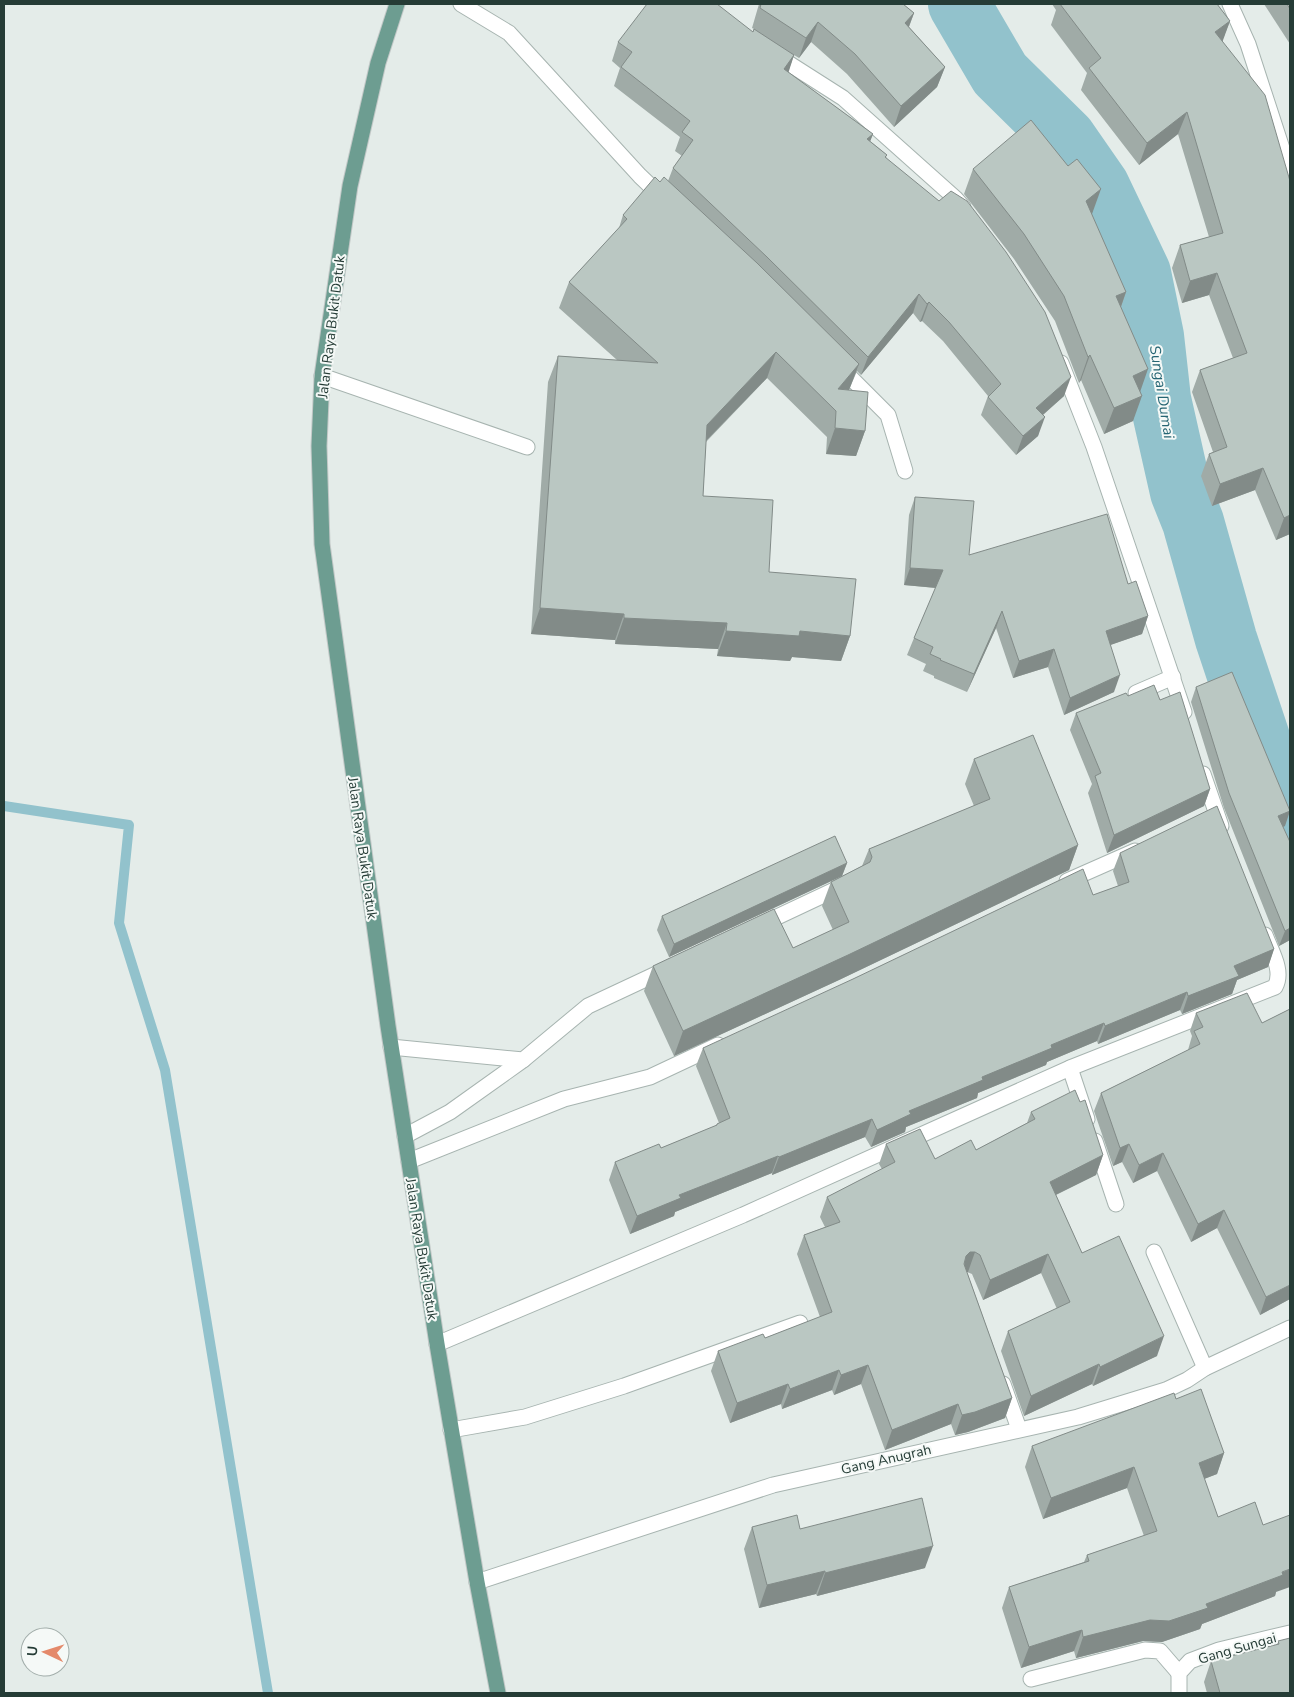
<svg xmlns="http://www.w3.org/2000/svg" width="1294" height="1697" font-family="'Nunito Sans',sans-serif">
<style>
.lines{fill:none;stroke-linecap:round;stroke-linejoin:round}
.stream{stroke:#92c2cc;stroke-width:10}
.river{stroke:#92c2cc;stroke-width:62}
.service-casing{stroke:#a7b4b0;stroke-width:17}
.minor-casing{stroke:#a7b4b0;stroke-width:17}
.primary-casing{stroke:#c2c8c7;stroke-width:17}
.service{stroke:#fff;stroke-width:15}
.minor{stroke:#fff;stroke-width:15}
.primary{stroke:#6d9d91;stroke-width:15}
.wall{fill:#a0aba7}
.shaded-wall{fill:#828b88}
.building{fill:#bac7c2;stroke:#828b88}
.labels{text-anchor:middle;stroke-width:4;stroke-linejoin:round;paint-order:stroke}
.street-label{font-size:14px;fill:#253c36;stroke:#f5f9f7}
.water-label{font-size:15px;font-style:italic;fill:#256573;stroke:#f5f9f7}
</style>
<rect width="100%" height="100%" fill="#e4ece9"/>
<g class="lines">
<polyline class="stream" points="4,806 129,825 119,923 165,1070 268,1693"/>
<polyline class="river" points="959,4 1000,74 1065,138 1099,187 1140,273 1153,336 1160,399 1181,492 1193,522 1226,639 1274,783 1290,820"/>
<g class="service-casing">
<g id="service">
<polyline points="322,376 527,447"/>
<polyline points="1136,693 1173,677"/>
<polyline points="760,925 845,885"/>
<polyline points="391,1047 523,1060 588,1006 667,969"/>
<polyline points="405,1136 450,1112 523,1060"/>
</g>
</g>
<g class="minor-casing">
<g id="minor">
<polyline points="461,4 509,33 640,176 663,198"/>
<polyline points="1230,4 1248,44 1290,173"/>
<polyline points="774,54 843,98 955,198 963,207"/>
<polyline points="1061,363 1094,447 1184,712"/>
<polyline points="839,366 888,415 905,471"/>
<polyline points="1203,774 1221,826"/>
<polyline points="1067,881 1135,851"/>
<polyline points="1070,1068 1087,1119"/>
<polyline points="1095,1141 1116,1204"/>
<polyline points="409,1161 564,1099 650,1077 718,1045"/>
<polyline points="1154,1252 1205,1368"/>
<path d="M437,1344L743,1215L1070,1068L1275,987C1284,971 1271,951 1265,935"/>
<polyline points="1003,1384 1019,1429"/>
<polyline points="451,1430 525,1417 624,1386 800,1323"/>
<polyline points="477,1582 773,1485 1078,1417 1166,1390 1187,1380 1205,1368 1290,1328"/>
<polyline points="1031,1679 1145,1650 1160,1651 1179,1673"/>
<polyline points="1179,1693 1179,1673 1190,1661 1219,1650 1290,1633"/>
</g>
</g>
<g class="primary-casing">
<polyline id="primary" points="397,4 378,63 350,186 322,376 319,446 322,544 388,1026 437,1344 477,1582 498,1693"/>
</g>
<use href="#service" class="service"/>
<use href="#minor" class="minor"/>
<use href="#primary" class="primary"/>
</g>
<g class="wall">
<polygon points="759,4 903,4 914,13 909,27 945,67 937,87 894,127 847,74 811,42 799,58 794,55 788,72 873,134 870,141 887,155 886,157 1064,396 1043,415 1038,436 1016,455 981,415 988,396 943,341 922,321 920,322 913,313 861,375 857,371 849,390 865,431 856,456 826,454 827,437 767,378 706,442 703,496 769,572 850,636 841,661 792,657 790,661 717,656 718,649 615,644 615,640 531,634 548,382 558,356 617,360 559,308 569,282 619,228 623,215 660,182 668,181 673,168 682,156 675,151 680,137 614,86 620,68 612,61 618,42 753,32 754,29 752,28"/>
<polygon points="1052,4 1217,4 1230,21 1222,41 1290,181 1290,534 1276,540 1255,490 1212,506 1201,476 1209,454 1213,452 1192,392 1200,370 1233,358 1209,295 1182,303 1172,268 1180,245 1209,237 1178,134 1139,165 1081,90 1087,73 1051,25 1056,10"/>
<polygon points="1264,4 1290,4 1290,44"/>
<polygon points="973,169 1091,214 1126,292 1121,307 1140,392 1133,421 1104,434 1081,380 1079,383 1055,321 1014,259 964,194"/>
<polygon points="915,497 969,555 1128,584 1148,616 1142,634 1110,645 1114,692 1064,715 1048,667 1013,678 996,628 967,692 934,678 934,676 923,671 926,664 907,655 914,638 936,588 904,585 909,515"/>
<polygon points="1196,687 1285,826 1283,827 1290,940 1279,946 1224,808 1191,702"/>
<polygon points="1128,696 1160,700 1210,789 1204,806 1107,853 1088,793 1092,784 1070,730 1076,713"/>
<polygon points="974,759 1078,845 1069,870 839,980 674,1056 644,991 653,966 793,948 833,930 822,906 831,882 862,866 869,849 974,806 965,784"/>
<polygon points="1120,853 1274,949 1268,967 1237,980 1232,994 1182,1014 1180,1010 1098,1044 1097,1041 1047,1062 1046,1065 978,1093 977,1098 906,1127 905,1132 871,1147 865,1137 772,1175 772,1173 675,1212 674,1216 630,1234 609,1180 615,1162 661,1148 716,1126 717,1124 719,1123 696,1066 703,1048 1118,886 1113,871"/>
<polygon points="847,863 842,876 669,957 657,930 662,916"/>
<polygon points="1290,1009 1290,1299 1260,1315 1217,1228 1191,1242 1157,1171 1133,1183 1122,1162 1113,1166 1094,1111 1101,1093 1188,1050 1192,1036 1190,1031 1196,1013 1262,1023"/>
<polygon points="1031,1112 1103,1155 1096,1175 1056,1195 1082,1253 1157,1356 1093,1386 1092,1384 1024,1416 1001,1351 1008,1331 1057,1309 1041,1273 983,1300 972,1274 967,1272 1012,1398 1005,1418 968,1432 955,1435 951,1424 885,1450 861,1384 834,1395 832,1390 782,1409 781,1404 730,1423 711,1371 718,1351 765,1338 820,1317 797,1254 804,1235 825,1227 820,1217 827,1197 882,1169 879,1164 886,1144 935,1159 976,1150 1027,1123"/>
<polygon points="1176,1399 1224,1453 1217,1474 1204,1479 1218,1517 1276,1592 1275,1596 1202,1624 1200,1629 1162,1642 1143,1641 1076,1658 1074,1651 1021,1668 1002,1608 1009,1587 1084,1562 1087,1555 1144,1536 1127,1488 1043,1519 1025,1467 1032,1446"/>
<polygon points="752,1527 800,1529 925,1568 817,1596 816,1594 759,1608 744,1549"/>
<polygon points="1278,1641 1290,1693 1207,1693 1204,1682 1211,1661 1277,1644"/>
</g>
<g class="shaded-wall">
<polygon points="914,13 906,34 905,23"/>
<polygon points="1230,21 1222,43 1215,32"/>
<polygon points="818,22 811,42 799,58 806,38"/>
<polygon points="794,55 788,74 784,69"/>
<polygon points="945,67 937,87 894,127 901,106"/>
<polygon points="1187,112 1178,134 1139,165 1147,143"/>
<polygon points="873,134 866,152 867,139"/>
<polygon points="1101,189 1092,214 1076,227 1086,201"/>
<polygon points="1217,273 1209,295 1182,303 1190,281"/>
<polygon points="1126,292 1117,318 1116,296"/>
<polygon points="919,294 913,313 861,375 868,357"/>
<polygon points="929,302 922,321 920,322 927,304"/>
<polygon points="776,352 767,378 697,450 707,425"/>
<polygon points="1090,355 1081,380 1079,383 1088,357"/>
<polygon points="859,364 849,390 838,389"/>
<polygon points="1148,369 1139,395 1133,376"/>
<polygon points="1071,377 1064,396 1029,427 1036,408"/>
<polygon points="1142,396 1133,421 1104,434 1114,408"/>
<polygon points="1045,417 1038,436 1016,455 1023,436"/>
<polygon points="835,428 865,431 856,456 826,454"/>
<polygon points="1263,468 1255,490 1212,506 1220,484"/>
<polygon points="1290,515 1290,534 1276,540 1284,518"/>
<polygon points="910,568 943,570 937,588 904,585"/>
<polygon points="540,608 624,614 615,640 531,634"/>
<polygon points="1002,611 996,628 967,692 974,674"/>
<polygon points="1148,616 1142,634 1099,649 1106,631"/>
<polygon points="624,618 727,623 718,649 615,644"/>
<polygon points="726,631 800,631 850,636 841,661 792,657 790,661 717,656"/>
<polygon points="1054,649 1048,667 1013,678 1019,661"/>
<polygon points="1120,675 1114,692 1064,715 1070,698"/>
<polygon points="1210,789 1204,806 1107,853 1114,835"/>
<polygon points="1290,811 1285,826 1273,831 1278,816"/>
<polygon points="1078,845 1069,870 839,980 674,1056 683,1031"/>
<polygon points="847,863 842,876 669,957 674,944"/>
<polygon points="1290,928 1290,940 1279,946 1285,931"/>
<polygon points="1274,949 1268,967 1237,980 1232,994 1182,1014 1188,996 1234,966"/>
<polygon points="1187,992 1180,1010 1098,1044 1105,1026"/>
<polygon points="1104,1023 1097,1041 1047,1062 1046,1065 978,1093 977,1098 906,1127 905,1132 871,1147 877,1130 909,1111 1051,1045"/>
<polygon points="872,1119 865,1137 772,1175 779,1157"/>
<polygon points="1129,1144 1122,1162 1113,1166 1120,1148"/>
<polygon points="1163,1153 1157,1171 1133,1183 1139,1165"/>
<polygon points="1103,1155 1096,1175 1043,1201 1050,1182"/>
<polygon points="778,1156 772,1173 675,1212 674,1216 630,1234 637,1216 679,1195"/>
<polygon points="1224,1210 1217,1228 1191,1242 1198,1224"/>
<polygon points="970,1252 975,1252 968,1272 963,1272 966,1256"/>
<polygon points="1048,1254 1041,1273 983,1300 990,1280"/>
<polygon points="1290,1285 1290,1299 1260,1315 1266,1297"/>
<polygon points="1164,1336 1157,1356 1093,1386 1100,1367"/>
<polygon points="1099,1364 1092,1384 1024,1416 1031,1396"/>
<polygon points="868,1365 861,1384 834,1395 841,1375"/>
<polygon points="839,1370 832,1390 782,1409 790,1389"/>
<polygon points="788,1384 781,1404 730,1423 737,1403"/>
<polygon points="1012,1398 1005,1418 968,1432 955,1435 962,1415"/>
<polygon points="958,1404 951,1424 885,1450 892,1430"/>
<polygon points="1224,1453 1217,1474 1191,1484 1199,1463"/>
<polygon points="1134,1467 1127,1488 1043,1519 1051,1498"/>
<polygon points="933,1546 925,1568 817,1596 825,1573"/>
<polygon points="1290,1569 1290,1587 1276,1592 1275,1596 1202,1624 1200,1629 1162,1642 1143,1641 1076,1658 1083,1637 1206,1604"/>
<polygon points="825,1571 816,1594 759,1608 767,1585"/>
<polygon points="1082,1630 1074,1651 1021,1668 1029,1647"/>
</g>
<g class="building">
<polygon points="647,4 717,4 753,32 754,29 794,55 784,69 873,134 867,139 887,155 885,157 939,201 951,191 967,201 1006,252 1045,312 1071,377 1036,408 1045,417 1023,436 988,397 1001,384 949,322 929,302 927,304 919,294 868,357 767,257 673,168 693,140 682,132 690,121 621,67 632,52 618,42"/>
<polygon points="761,4 903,4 914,13 905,23 945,67 901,106 855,54 818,22 806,38 760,8"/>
<polygon points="1060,4 1217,4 1230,21 1215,32 1265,95 1290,181 1290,515 1284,518 1263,468 1220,484 1209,454 1227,447 1200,370 1247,353 1217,273 1190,281 1180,245 1223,233 1187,112 1147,143 1089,68 1101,58"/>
<polygon points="1287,4 1290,4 1290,9"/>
<polygon points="1031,120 1068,166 1077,159 1101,189 1086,201 1126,292 1116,296 1148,369 1133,376 1142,396 1114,408 1090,355 1088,357 1064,296 1024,234 973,169"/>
<polygon points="655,177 660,182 664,177 757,263 859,364 838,389 868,392 865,431 835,428 836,411 776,352 707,425 703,496 773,500 769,572 856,579 850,636 800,631 799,636 726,631 727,623 624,618 624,614 540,608 558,356 658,363 569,282 627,219 623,215"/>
<polygon points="915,497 974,501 969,555 1107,514 1128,584 1136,581 1148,616 1106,631 1120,675 1070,698 1054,649 1019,661 1002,611 974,674 940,660 941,659 930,654 933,647 914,638 943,570 910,568"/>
<polygon points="1232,672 1290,811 1278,816 1290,842 1290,928 1285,931 1229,793 1196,687"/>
<polygon points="1154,685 1160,700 1180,692 1210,789 1114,835 1095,776 1101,773 1076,713 1126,693 1128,696"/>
<polygon points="1033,735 1078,845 848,955 683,1031 653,966 774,909 793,948 849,922 831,882 870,862 872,857 869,849 990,799 974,759"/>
<polygon points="1217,806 1274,949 1234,966 1239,976 1188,996 1187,992 1105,1026 1104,1023 1051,1045 1052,1048 982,1077 983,1080 909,1111 911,1114 877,1130 872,1119 779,1157 778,1156 679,1195 681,1198 637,1216 615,1162 659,1144 661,1148 717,1125 717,1124 730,1118 703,1048 853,979 1083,869 1093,895 1129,882 1120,853"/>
<polygon points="835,836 847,863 674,944 662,916"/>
<polygon points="1247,993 1262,1023 1290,1009 1290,1285 1266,1297 1224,1210 1198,1224 1163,1153 1139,1165 1129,1144 1120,1148 1101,1093 1200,1044 1194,1031 1203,1027 1196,1013"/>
<polygon points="1075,1090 1080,1102 1085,1100 1103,1155 1050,1182 1082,1253 1119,1236 1164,1336 1100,1367 1099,1364 1031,1396 1008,1331 1070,1302 1048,1254 990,1280 980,1255 975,1252 970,1252 966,1256 964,1264 1012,1398 975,1412 962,1415 958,1404 892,1430 868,1365 841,1375 839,1370 790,1389 788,1384 737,1403 718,1351 763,1334 765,1338 832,1312 804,1235 840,1222 827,1197 895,1162 886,1144 920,1129 935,1159 971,1140 976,1150 1035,1119 1031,1112"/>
<polygon points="1201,1389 1224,1453 1199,1463 1218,1517 1255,1502 1263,1525 1290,1515 1290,1569 1282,1572 1283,1575 1206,1604 1208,1608 1169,1621 1150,1620 1083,1637 1082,1630 1029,1647 1009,1587 1089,1561 1087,1555 1157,1531 1134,1467 1051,1498 1032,1446 1174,1393 1176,1399"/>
<polygon points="922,1498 933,1546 825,1573 825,1571 767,1585 752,1527 797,1515 800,1529"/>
<polygon points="1290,1638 1290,1693 1220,1693 1211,1661 1279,1644 1278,1641"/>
</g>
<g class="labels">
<g class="street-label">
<text transform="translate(331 327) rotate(-83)" y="5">Jalan Raya Bukit Datuk</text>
<text transform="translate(363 848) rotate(82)" y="5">Jalan Raya Bukit Datuk</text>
<text transform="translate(422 1249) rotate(81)" y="5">Jalan Raya Bukit Datuk</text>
<text transform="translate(886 1459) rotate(-13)" y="5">Gang Anugrah</text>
<text transform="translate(1237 1648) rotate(-16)" y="5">Gang Sungai</text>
</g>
<g class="water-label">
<text transform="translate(1162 392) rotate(81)" y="5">Sungai Dumai</text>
</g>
</g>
<rect width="1294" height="1697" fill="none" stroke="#253c36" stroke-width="10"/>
<g transform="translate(45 1652) rotate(274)"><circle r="24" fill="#f5f9f7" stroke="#a2adaa"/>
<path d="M0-4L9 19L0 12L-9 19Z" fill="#e4896a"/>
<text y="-8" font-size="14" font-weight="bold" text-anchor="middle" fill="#253c36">U</text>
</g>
</svg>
